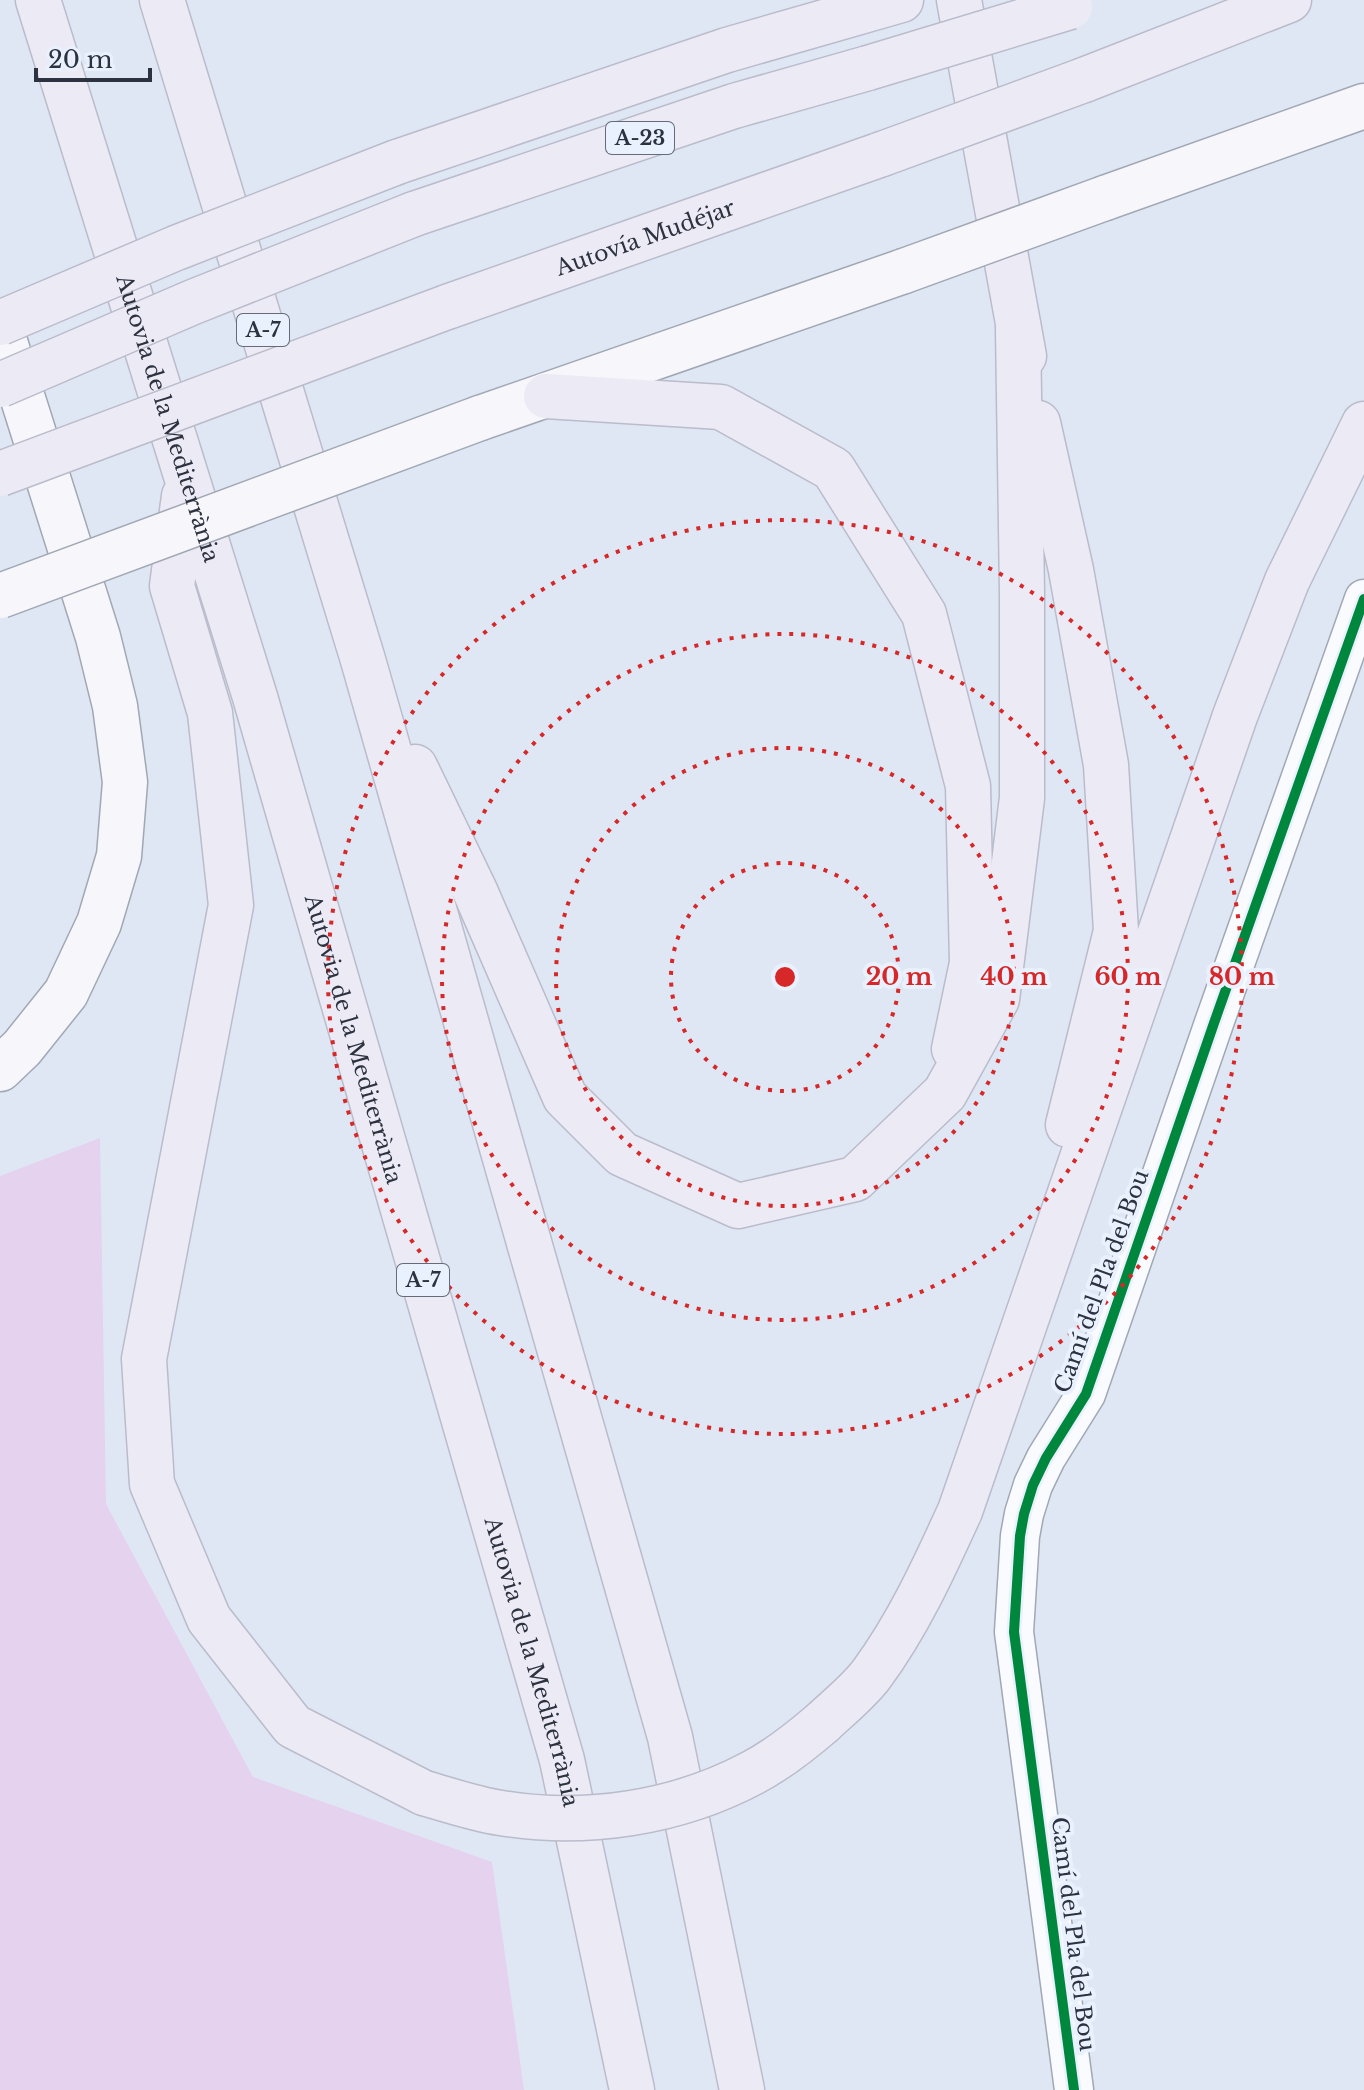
<svg xmlns="http://www.w3.org/2000/svg" width="1364" height="2090" font-family="'Libre Baskerville',serif">
<style>
.green{fill:#e5d2ee}
.lines{fill:none;stroke-linecap:round;stroke-linejoin:round}
.street-casing{stroke:#a1a8b4;stroke-width:41}
.secondary-casing{stroke:#a1a8b4;stroke-width:47}
.highway-casing{stroke:#babccb;stroke-width:47}
.street{stroke:#fafbfe;stroke-width:38}
.secondary{stroke:#f6f6fb;stroke-width:44}
.highway{stroke:#eceaf5;stroke-width:44}
.secondary-bridge-casing{stroke:#a1a8b4;stroke-width:47;stroke-linecap:butt}
.highway-bridge-casing{stroke:#babccb;stroke-width:47;stroke-linecap:butt}
.secondary-bridge{stroke:#f6f6fb;stroke-width:44}
.highway-bridge{stroke:#eceaf5;stroke-width:44}
.cycleway-casing{stroke:#eaf1fe;stroke-width:15}
.cycleway{stroke:#00873e;stroke-width:10}
.ring{fill:none;stroke:#d62828;stroke-width:4;stroke-dasharray:4 8}
.labels{text-anchor:middle;stroke-width:8;stroke-linejoin:round;paint-order:stroke}
.shield{fill:#eaf1fe;stroke:#656b78;stroke-width:2}
.shield-label{font-size:20px;font-weight:bold;fill:#2c323f}
.street-label{font-size:22px;fill:#2c323f;stroke:#eaf1fe}
.centre{fill:#d62828;stroke:#eaf1fe;stroke-width:4}
.ring-label{font-size:24px;text-anchor:middle;font-weight:bold;fill:#d62828;stroke:#eaf1fe;stroke-width:8;stroke-linejoin:round;paint-order:stroke}
</style>
<rect width="100%" height="100%" fill="#dfe7f5"/>
<polygon class="green" points="100,1138 106,1504 253,1777 492,1862 524,2090 0,2090 0,1176"/>
<g class="lines">
<g class="street-casing">
<polyline id="street" points="1074,2090 1014,1632 1020,1536 1024,1514 1033,1485 1046,1458 1086,1394 1214,1023 1364,599"/>
</g>
<g class="secondary-casing">
<g id="secondary">
<polyline points="1105,198 1364,106"/>
<polyline points="0,326 98,637 115,706 125,782 119,856 99,923 66,993 22,1048 0,1069"/>
<polyline points="480,418 904,271"/>
</g>
</g>
<g class="highway-casing">
<g id="highway">
<path id="s1" d="M38,0L255,697L562,1760L632,2090"/>
<polyline points="162,0 363,660 670,1737 742,2090"/>
<polyline points="959,0 1024,356"/>
<polyline points="1084,80 1289,0"/>
<polyline points="397,162 727,50 901,0"/>
<polyline points="414,214 734,106 868,68"/>
<path id="s2" d="M447,307L882,154"/>
<polyline points="546,396 721,407 833,469 924,614 968,786 972,963 954,1049"/>
<polyline points="1038,423 1071,570 1106,765 1116,931 1068,1125"/>
<polyline points="184,496 172,586 210,713 231,905 144,1359 152,1484 209,1619 293,1726 424,1793"/>
<polyline points="415,767 475,891 565,1097 622,1154 738,1206 855,1179 945,1093 997,999 1022,798 1022,594 1018,329"/>
<path d="M822,1723C838,1708 857,1693 871,1675C908,1625 934,1568 960,1511L1235,716L1287,581L1364,424"/>
</g>
</g>
<use href="#street" class="street"/>
<use href="#secondary" class="secondary"/>
<use href="#highway" class="highway"/>
<g class="secondary-bridge-casing">
<g id="secondary-bridge">
<polyline points="904,271 1105,198"/>
<polyline points="0,596 480,418"/>
</g>
</g>
<g class="highway-bridge-casing">
<g id="highway-bridge">
<polyline points="868,68 1070,7"/>
<polyline points="882,154 1084,80"/>
<polyline points="0,323 176,248 397,162"/>
<polyline points="0,385 193,302 414,214"/>
<polyline points="0,474 447,307"/>
<path d="M424,1793C449,1800 475,1809 501,1813C585,1827 677,1813 752,1773C777,1760 800,1742 822,1723"/>
</g>
</g>
<use href="#secondary-bridge" class="secondary-bridge"/>
<use href="#highway-bridge" class="highway-bridge"/>
<g class="cycleway-casing">
<polyline id="cycleway" points="1074,2090 1014,1632 1020,1536 1024,1514 1033,1485 1046,1458 1086,1394 1214,1023 1364,599"/>
</g>
<use href="#cycleway" class="cycleway"/>
</g>
<g class="ring">
<circle cx="785" cy="977" r="114"/>
<circle cx="785" cy="977" r="229"/>
<circle cx="785" cy="977" r="343"/>
<circle cx="785" cy="977" r="457"/>
</g>
<g class="labels">
<g class="shield">
<rect x="606" y="122" width="68" height="32" rx="6"/>
<rect x="237" y="314" width="52" height="32" rx="6"/>
<rect x="397" y="1264" width="52" height="32" rx="6"/>
</g>
<g class="shield-label">
<text x="640" y="145">A-23</text>
<text x="263" y="337">A-7</text>
<text x="423" y="1287">A-7</text>
</g>
<g class="street-label">
<text dy="8" stroke="none"><textPath href="#s2" startOffset="210">Autovía Mudéjar</textPath></text>
<text dy="8" stroke="none"><textPath href="#s1" startOffset="438">Autovia de la Mediterrània</textPath></text>
<text dy="8" stroke="none"><textPath href="#s1" startOffset="1086">Autovia de la Mediterrània</textPath></text>
<text transform="translate(1101 1281) rotate(-70)" y="8">Camí del Pla del Bou</text>
<text dy="8" stroke="none"><textPath href="#s1" startOffset="1734">Autovia de la Mediterrània</textPath></text>
<text transform="translate(1074 1934) rotate(83)" y="8">Camí del Pla del Bou</text>
</g>
</g>
<circle cx="785" cy="977" r="12" class="centre"/>
<g class="ring-label">
<text x="899" y="985">20 m</text>
<text x="1014" y="985">40 m</text>
<text x="1128" y="985">60 m</text>
<text x="1242" y="985">80 m</text>
</g>
<path d="M36 68v12h114v-12" fill="none" stroke="#2c323f" stroke-width="4"/>
<text x="48" y="68" font-size="24" fill="#2c323f" stroke="#eaf1fe" stroke-width="6" paint-order="stroke">20 m</text>
</svg>
